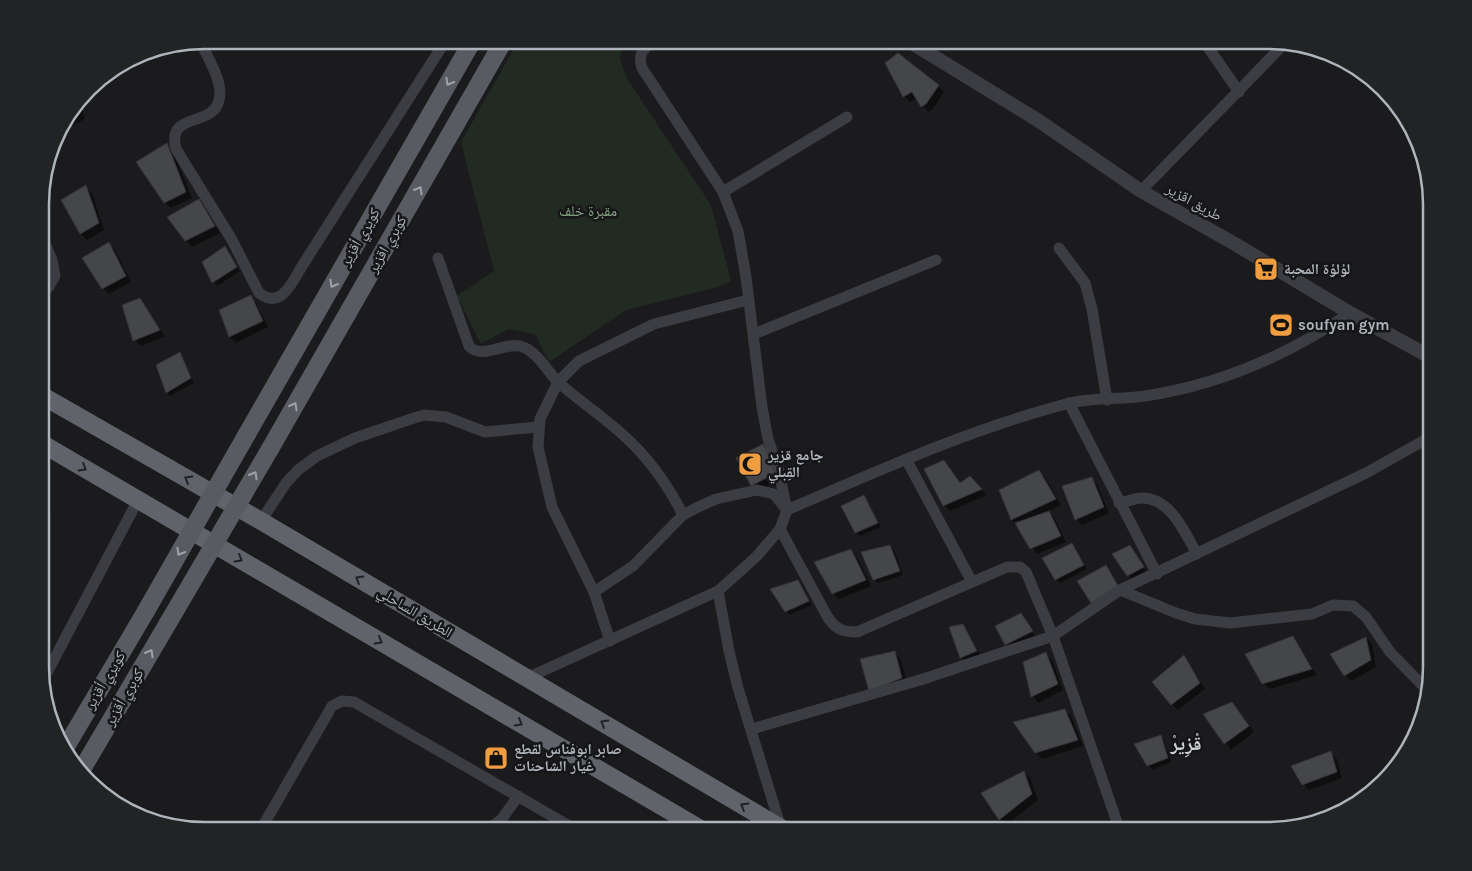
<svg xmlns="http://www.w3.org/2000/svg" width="1472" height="871" font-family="Karla,'Noto Naskh Arabic',sans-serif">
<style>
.green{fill:#222b22}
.shadow{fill:#0007}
.building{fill:#45464a;stroke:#353539}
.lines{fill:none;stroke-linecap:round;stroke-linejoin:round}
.minor{stroke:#3c3d42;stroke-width:11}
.tertiary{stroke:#3c3d42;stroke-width:14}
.primary{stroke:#585b61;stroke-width:18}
.trunk{stroke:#60646a;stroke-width:18}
.primary-bridge{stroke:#585b61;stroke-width:18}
.oneway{stroke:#9da2aa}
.oneway2{stroke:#212224}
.labels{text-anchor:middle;stroke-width:5;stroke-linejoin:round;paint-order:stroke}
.street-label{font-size:15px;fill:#aeb4bc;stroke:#161618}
.park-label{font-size:15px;fill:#88a685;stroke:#161618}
.poi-label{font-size:15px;font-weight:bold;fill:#aeb4bc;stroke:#161618;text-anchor:start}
.district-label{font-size:20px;font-weight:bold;fill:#ced2d8;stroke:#161618}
.rim{fill:none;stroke:#aeb4bc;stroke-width:2.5}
</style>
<rect width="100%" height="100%" fill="#1b1b1d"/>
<polygon class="green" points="519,40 624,40 620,58 626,77 711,205 731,281 718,287 626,310 549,362 535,334 508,329 481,344 457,296 494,271 461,142"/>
<g class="shadow">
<polygon points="887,63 938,86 944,92 932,110 928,112 917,98 910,102 904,96"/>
<polygon points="80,102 85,119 56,134 57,131"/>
<polygon points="167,145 173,151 192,198 171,208 165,202"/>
<polygon points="86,187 92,193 104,230 87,240 81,234 63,201"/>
<polygon points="198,201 220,233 192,247 186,241"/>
<polygon points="109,244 115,250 131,282 109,294 103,288"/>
<polygon points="225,248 240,271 217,286 214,282"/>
<polygon points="250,297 256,303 268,327 236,343 230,337 220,311"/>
<polygon points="140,300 165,336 141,346 135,340"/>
<polygon points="179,353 194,383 170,396 167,392"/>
<polygon points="763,445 769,451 783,478 758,491 752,485"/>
<polygon points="944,461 961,484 976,484 987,495 950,511 944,505"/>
<polygon points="1039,471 1045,478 1061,505 1048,511 1055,519 1066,542 1037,554 1012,520 1000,490"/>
<polygon points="1091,478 1097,484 1109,513 1082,525 1076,519"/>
<polygon points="864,497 881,527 860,536 856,532"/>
<polygon points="1072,545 1087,569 1060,583 1056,579"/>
<polygon points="890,546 894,550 903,575 878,583 874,579"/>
<polygon points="851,551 857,557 871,586 839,599 833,593"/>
<polygon points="1134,551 1146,571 1132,579 1128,575"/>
<polygon points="798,582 812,605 789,615 786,611"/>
<polygon points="1021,614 1035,636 1010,648 1006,644"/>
<polygon points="963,626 980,655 965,661 961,657"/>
<polygon points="1292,638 1317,675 1270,689 1263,683"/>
<polygon points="1366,638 1372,644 1376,667 1351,681 1345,675"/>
<polygon points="894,652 900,659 908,684 876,696"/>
<polygon points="1046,654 1052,660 1063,690 1039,703 1033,697 1024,663"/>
<polygon points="1184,657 1205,689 1178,710 1172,704"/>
<polygon points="1232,703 1254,732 1231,750 1205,715"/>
<polygon points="1064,710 1071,716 1083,746 1042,759 1036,753"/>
<polygon points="1160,736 1164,740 1171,762 1152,770 1136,745"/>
<polygon points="1331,753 1337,759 1342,778 1309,790 1303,784"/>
<polygon points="1024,772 1030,778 1038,800 1006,825 1000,819"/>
</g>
<g class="building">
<polygon points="898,53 939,85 926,104 921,107 912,92 903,97 885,63"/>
<polygon points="77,105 80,112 65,120"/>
<polygon points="167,143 186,192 164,203 136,162"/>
<polygon points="86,185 99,223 80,234 61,200"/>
<polygon points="199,199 215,226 185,241 167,217"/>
<polygon points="109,242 126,276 102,289 82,258"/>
<polygon points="225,246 237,267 212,283 202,262"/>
<polygon points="251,295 263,321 229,337 219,310"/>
<polygon points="140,298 160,330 133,341 122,305"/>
<polygon points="180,352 191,378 166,393 156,365"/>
<polygon points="763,444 778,472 751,486 736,458"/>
<polygon points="944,460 960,483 970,476 982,489 943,506 924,469"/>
<polygon points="1039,470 1056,499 1011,520 999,490"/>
<polygon points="1092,477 1104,507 1075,520 1062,486"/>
<polygon points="864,495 878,523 855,533 841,506"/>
<polygon points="1049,511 1061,536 1030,549 1015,523"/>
<polygon points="1072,543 1084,565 1055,580 1042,558"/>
<polygon points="890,545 900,571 873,580 861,552"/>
<polygon points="1130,545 1144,567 1127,576 1112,554"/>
<polygon points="851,549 866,580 832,594 814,562"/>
<polygon points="1106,565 1118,586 1091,603 1077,581"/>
<polygon points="798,580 809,601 785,612 770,589"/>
<polygon points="1021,613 1033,631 1005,645 995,626"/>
<polygon points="963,624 977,651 960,658 949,627"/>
<polygon points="1293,636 1312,669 1262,684 1245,654"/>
<polygon points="1366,637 1371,660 1344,676 1330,654"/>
<polygon points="895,651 902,678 869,691 860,659"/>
<polygon points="1046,652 1058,684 1031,697 1023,662"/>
<polygon points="1184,655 1200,683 1171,705 1152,682"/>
<polygon points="1232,702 1249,726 1224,744 1203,714"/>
<polygon points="1065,709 1078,740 1035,753 1013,722"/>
<polygon points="1161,735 1168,758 1147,766 1134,744"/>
<polygon points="1331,751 1337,772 1302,785 1291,766"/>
<polygon points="1024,771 1032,794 999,820 981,793"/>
</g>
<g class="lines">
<g class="minor">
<polyline points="1203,40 1239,92"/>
<path d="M200,41C207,57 224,82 219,100C213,128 166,111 176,149L232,240L259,293C282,311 293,280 304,263L446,40"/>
<polyline points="1141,191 1284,44"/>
<polyline points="723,192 847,117"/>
<polyline points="41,234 52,260 55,276 48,288 41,291"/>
<polyline points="1059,248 1085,283 1092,309 1107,400"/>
<path d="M438,258L469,346C482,361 506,340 523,347C537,352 548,372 558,382C578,400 601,415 621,433C646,455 668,485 683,515"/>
<polyline points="754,334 936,260"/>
<polyline points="1069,403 1157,574"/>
<polyline points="906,459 972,582"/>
<path d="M1119,503C1126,502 1135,498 1142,498C1171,498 1185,533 1197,554"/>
<path d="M787,510C878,471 970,429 1066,404C1091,397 1119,400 1145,396C1219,385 1288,355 1350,313"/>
<polyline points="261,521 286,483 298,470 317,456 355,438 414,418 424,415 446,417 485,432 538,427"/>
<path d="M780,529L827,616C835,629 842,632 857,632L1007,567H1020L1026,572L1053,636L1120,831"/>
<polyline points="1120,590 1176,613 1195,619 1230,623 1312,614 1333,605 1353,606 1366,617 1390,652 1428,691"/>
<polyline points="718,591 729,651 738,688 781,828"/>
<polyline points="594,592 633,566 683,515 696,508 716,499 757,490 774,494 786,509"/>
<polyline points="610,641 594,592 552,507 538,447 540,419 558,382 579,361 654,324 748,300"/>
<path d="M527,678L718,591L757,556L780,529L787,510L778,468L768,439L762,407L746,277L738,231L723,192L642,68C637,53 644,48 656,40"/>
<polyline points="41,684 138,500"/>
<polyline points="752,729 920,680 1053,636 1120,590 1366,473 1432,436"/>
<polyline points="260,831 332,706 342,701 354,702 578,831"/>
<polyline points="486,831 502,819 518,796"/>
</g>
<polyline class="tertiary" points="907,40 1039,121 1141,191 1235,244 1350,313 1432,358"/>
<g class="primary">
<polyline points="247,434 473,40"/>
<polyline points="270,449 504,40"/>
<polyline points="64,750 146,611"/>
<polyline points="81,771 168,623"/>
</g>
<g class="trunk">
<polyline points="41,395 261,521 786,831"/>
<polyline points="41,443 704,831"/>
</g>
<g class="primary-bridge">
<polyline points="146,611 247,434"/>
<polyline points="168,623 270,449"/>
</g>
</g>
<defs><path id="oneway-chevron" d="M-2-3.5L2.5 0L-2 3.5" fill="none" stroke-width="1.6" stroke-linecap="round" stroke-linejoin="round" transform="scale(1.25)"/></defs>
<g class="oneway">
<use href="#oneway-chevron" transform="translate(449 82) rotate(120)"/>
<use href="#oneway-chevron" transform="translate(419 190) rotate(-60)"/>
<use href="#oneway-chevron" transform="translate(333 284) rotate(120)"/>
<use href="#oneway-chevron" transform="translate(294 406) rotate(-60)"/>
<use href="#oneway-chevron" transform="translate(254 475) rotate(-60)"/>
<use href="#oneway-chevron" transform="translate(180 552) rotate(120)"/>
<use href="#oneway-chevron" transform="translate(150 653) rotate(-60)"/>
</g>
<g class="oneway2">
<use href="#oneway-chevron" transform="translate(83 468) rotate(31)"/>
<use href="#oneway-chevron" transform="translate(188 479) rotate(-150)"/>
<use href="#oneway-chevron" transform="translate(239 559) rotate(30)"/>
<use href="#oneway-chevron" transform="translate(359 579) rotate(-149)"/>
<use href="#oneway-chevron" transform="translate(379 641) rotate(30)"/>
<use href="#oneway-chevron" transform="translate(519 723) rotate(30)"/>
<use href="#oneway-chevron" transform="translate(604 723) rotate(-149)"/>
<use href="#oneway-chevron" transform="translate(744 806) rotate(-149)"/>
</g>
<defs>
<g id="supermarket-square" transform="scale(1.25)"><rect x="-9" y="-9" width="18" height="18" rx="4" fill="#ef9d40" stroke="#161618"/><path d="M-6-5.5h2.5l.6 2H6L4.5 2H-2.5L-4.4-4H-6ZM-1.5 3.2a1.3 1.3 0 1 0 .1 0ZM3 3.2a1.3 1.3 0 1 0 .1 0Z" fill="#111"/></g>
<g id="stadium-square" transform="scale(1.25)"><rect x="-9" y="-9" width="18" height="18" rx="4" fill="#ef9d40" stroke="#161618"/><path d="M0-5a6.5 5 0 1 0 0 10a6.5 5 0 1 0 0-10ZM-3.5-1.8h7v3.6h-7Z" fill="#111"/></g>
<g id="mosque-square" transform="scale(1.25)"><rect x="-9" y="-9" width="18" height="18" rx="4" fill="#ef9d40" stroke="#161618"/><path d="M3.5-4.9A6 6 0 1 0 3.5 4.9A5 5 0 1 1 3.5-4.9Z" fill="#111"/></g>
<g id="shop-square" transform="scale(1.25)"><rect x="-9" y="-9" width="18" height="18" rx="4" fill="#ef9d40" stroke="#161618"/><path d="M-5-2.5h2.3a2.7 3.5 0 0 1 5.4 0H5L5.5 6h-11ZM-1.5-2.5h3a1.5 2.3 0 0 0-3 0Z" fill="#111"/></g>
</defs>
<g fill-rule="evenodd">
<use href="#supermarket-square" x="1266" y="269"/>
<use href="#stadium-square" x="1281" y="325"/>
<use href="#mosque-square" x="750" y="464"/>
<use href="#shop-square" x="496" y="758"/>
</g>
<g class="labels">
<g class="street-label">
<text transform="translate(1194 202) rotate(29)" y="5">طريق اقزير</text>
<text transform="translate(360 237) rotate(-60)" y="5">كويري أقزير</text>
<text transform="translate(387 244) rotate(-60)" y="5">كوبري اقزير</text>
<text transform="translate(415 612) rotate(31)" y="5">الطريق الساحلي</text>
<text transform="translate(105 680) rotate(-59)" y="5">كويري أقزير</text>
<text transform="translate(124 697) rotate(-60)" y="5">كوبري أقزير</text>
</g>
<g class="park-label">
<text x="588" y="216">مقبرة خلف</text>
</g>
<g class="poi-label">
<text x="1284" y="274">لؤلؤة المحبة</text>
<text x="1298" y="330">soufyan gym</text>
<text x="768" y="460">جامع قزير<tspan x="768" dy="17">القِبلي</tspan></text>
<text x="514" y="754">صابر ابوفناس لقطع<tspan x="514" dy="17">غيار الشاحنات</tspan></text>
</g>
<g class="district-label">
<text x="1186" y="750">قْزِيرْ</text>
</g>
</g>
<path d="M0 0H1472V871H0ZM204 49H1268A155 155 0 0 1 1423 204V667A155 155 0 0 1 1268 822H204A155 155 0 0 1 49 667V204A155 155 0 0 1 204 49Z" fill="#222325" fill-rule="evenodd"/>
<path class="rim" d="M204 49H1268A155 155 0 0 1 1423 204V667A155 155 0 0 1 1268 822H204A155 155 0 0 1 49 667V204A155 155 0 0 1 204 49Z"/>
</svg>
